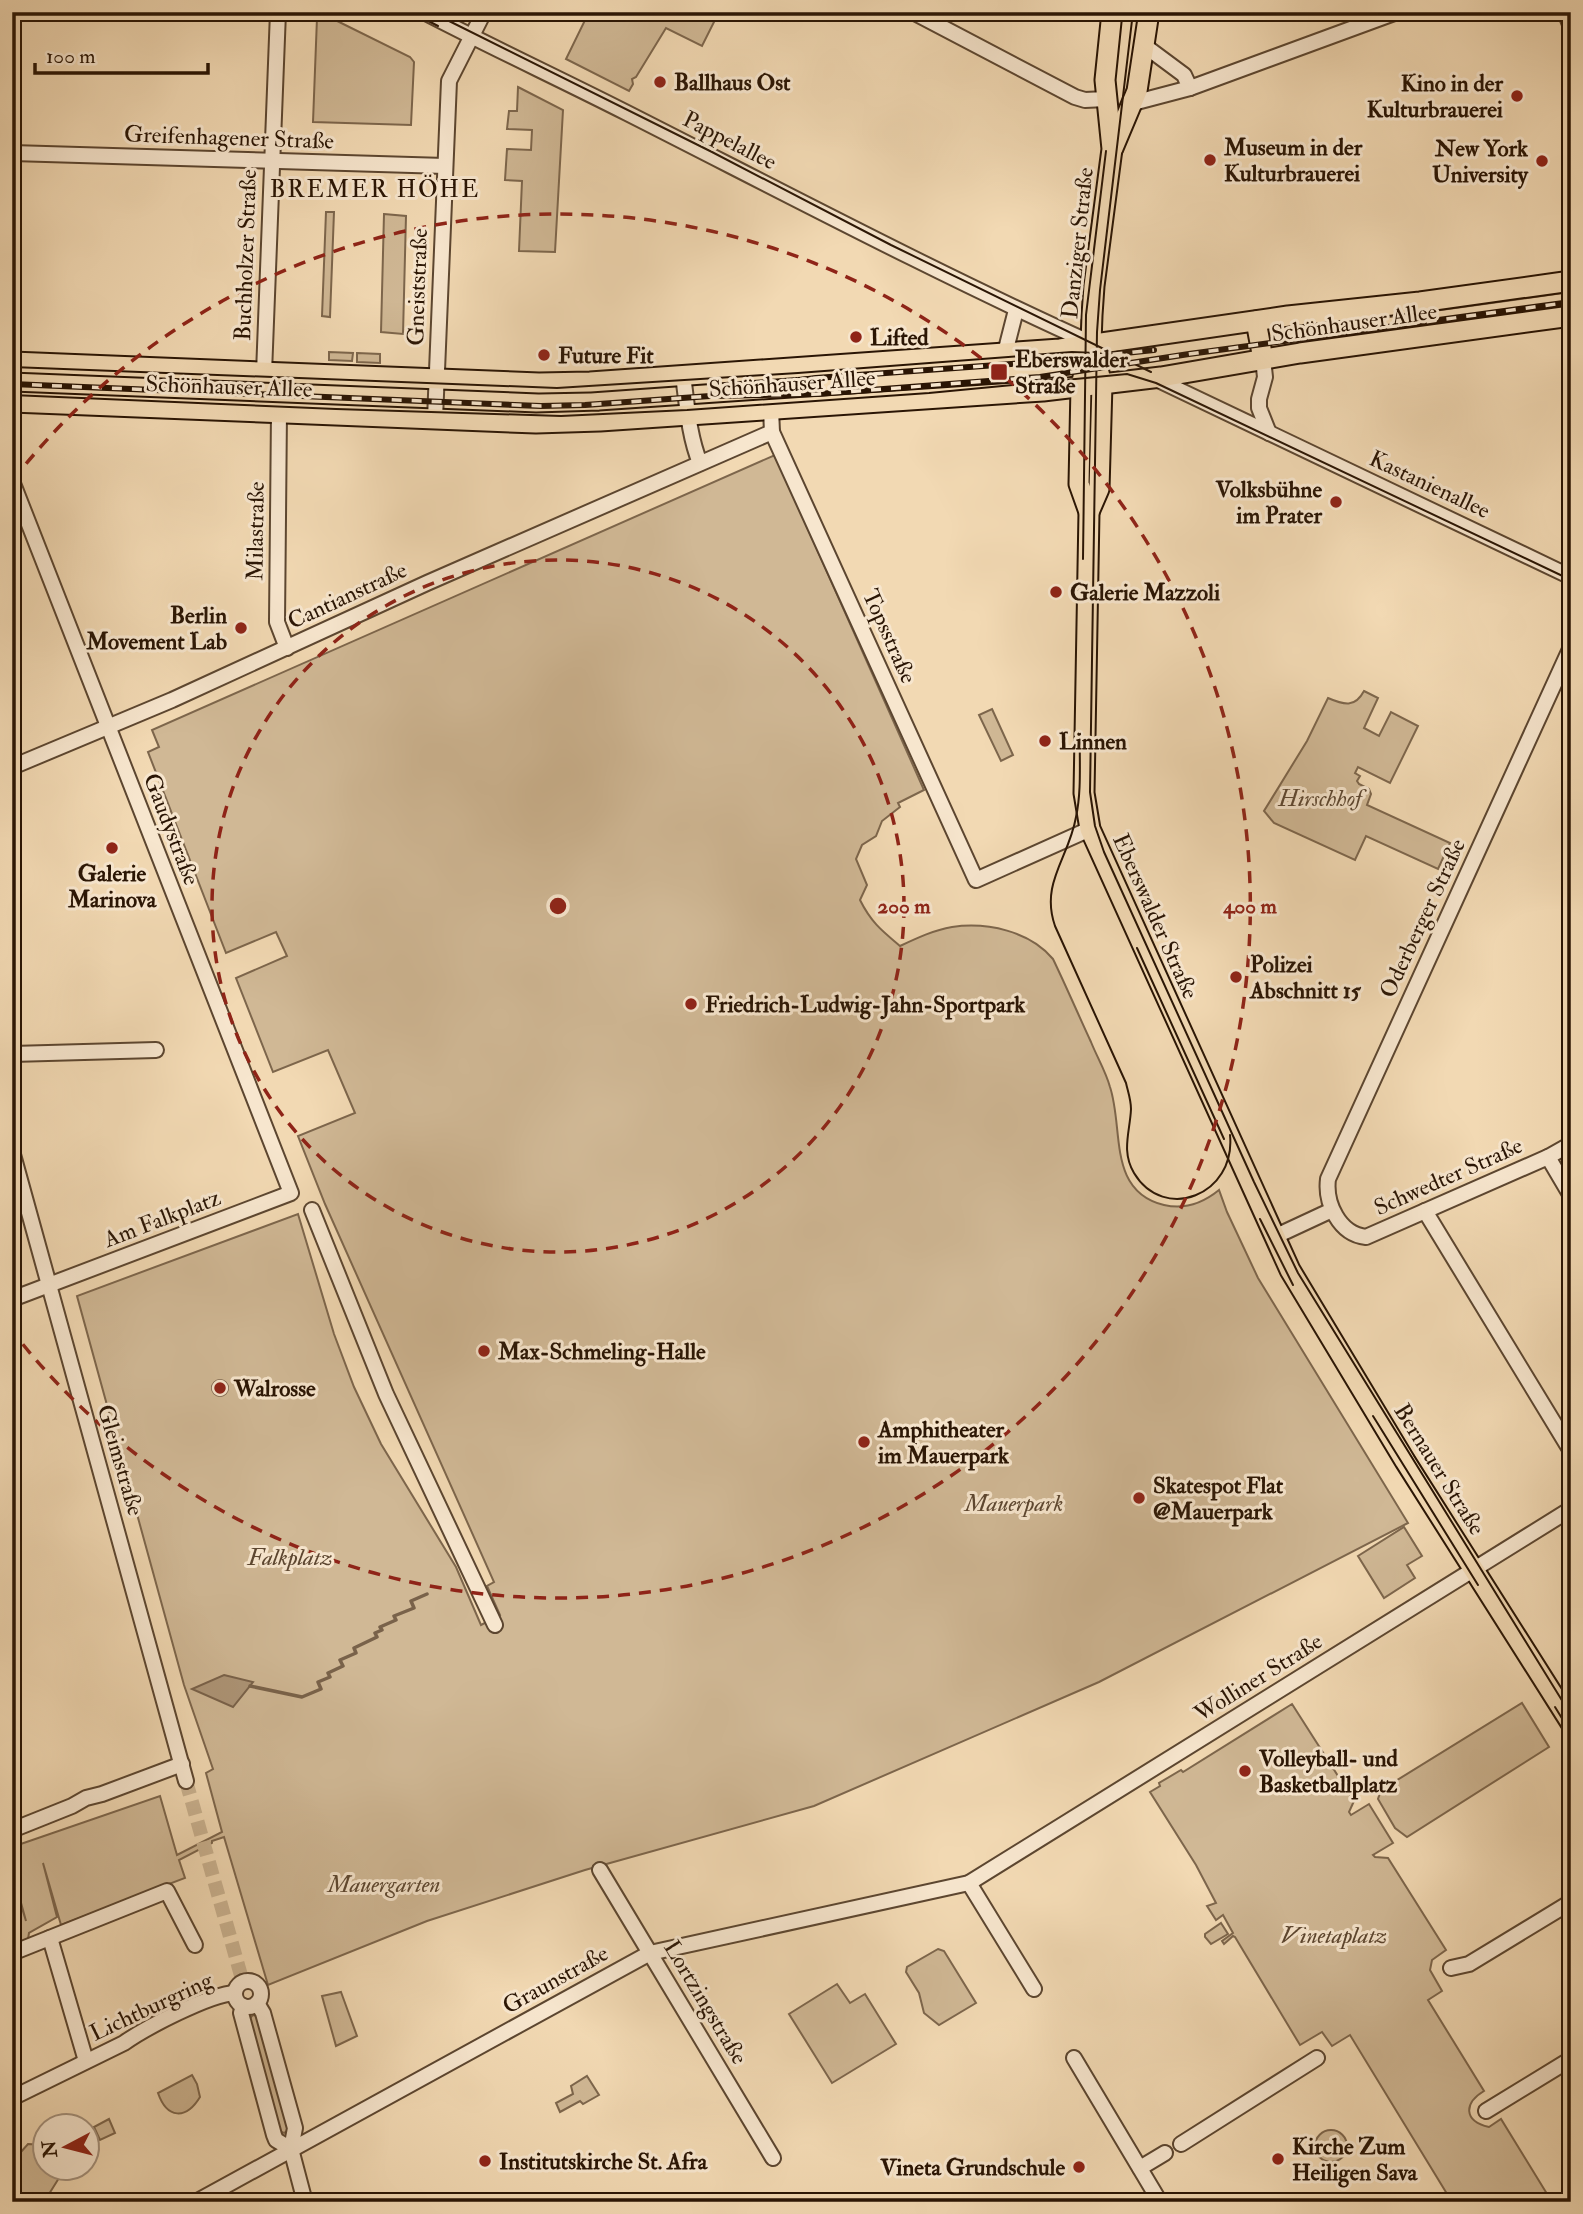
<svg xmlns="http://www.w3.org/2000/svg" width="1583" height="2214" font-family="'IM FELL Double Pica',serif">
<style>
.green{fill:#d0b895;stroke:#7d664c;stroke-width:2}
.water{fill:#ae9678;stroke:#79624a;stroke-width:2}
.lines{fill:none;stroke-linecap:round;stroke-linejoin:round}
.stream{stroke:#79624a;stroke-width:3.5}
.minor-tunnel{stroke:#cab290;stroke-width:14;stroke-dasharray:14 7;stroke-linecap:butt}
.minor-casing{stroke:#5c4630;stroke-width:18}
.major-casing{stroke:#2a1504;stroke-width:23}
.minor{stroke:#f7e6ce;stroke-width:14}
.major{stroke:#f2d9b3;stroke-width:19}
.tram{stroke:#2a1504;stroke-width:2}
.rail-casing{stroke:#2a1504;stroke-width:6}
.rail{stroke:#f7e6ce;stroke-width:3.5;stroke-dasharray:10;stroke-linecap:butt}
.ring{fill:none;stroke:#8f2418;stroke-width:3.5;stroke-dasharray:12 9}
.poi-dot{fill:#8f2418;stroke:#f7e6ce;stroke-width:2.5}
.labels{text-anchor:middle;stroke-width:6;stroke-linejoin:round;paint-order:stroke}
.poi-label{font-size:23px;font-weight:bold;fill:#2a1504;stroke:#f7e6ce;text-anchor:start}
.street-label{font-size:23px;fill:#2a1504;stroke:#f7e6ce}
.park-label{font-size:23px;font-style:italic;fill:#5c4630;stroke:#f7e6ce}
.neighbourhood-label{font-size:24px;letter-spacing:2px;fill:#2a1504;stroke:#f7e6ce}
.centre{fill:#8f2418;stroke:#f7e6ce;stroke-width:3.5}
.ring-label{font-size:21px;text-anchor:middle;font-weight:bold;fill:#8f2418;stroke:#f7e6ce;stroke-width:6;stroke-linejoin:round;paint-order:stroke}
</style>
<rect width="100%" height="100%" fill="#f2d9b3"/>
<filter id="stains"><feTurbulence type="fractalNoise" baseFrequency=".00286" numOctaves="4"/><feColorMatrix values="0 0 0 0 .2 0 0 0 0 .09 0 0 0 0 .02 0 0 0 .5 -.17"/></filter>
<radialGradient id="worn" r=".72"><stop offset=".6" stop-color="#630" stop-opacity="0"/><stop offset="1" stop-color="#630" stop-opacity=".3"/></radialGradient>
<g class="green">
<polygon points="319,12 410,57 414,62 411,125 313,122 317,18"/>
<polygon points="589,12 719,12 702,46 666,28 636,77 632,79 633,84 629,91 566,59"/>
<polygon points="518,87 563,110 555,252 519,251 522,181 505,180 507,149 531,150 532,130 507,129 509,111 517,111"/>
<polygon points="326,212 334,212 330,317 322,316"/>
<polygon points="384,214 406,216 403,334 381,332"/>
<polygon points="1571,287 1571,292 1346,323 1346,318"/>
<polygon points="1571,305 1571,310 1348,341 1348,336"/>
<polygon points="329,352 353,353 352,361 329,360"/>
<polygon points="357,353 380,354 380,363 357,362"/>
<path d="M775,455L924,790L898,803L900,807L882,821L876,836L862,845L856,859L867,885L860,900C871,922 881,930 900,946C917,938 934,930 952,927C987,922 1030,931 1053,959C1066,986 1078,1014 1091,1042C1097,1057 1106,1072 1110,1087C1124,1129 1107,1191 1164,1205C1185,1210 1203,1203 1219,1190L1227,1212L1258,1278L1408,1523L1099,1682L814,1806L585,1870L427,1921L268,1985L224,1837L212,1841V1843L179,1860L185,1878L61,1925L43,1863L57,1917L29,1933L28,1939L12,1946V1876L26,1921L12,1870V1847L160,1796L177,1855L222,1832L206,1773L213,1769L184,1685L77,1296L298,1214L334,1334L354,1387L381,1444L456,1567L481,1625L500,1615L487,1586L494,1582L325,1204L298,1136L355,1113L328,1050L273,1072L236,978L287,956L276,932L226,953L148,752L159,747L152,730Z"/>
<path d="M1364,691L1378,698L1364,728L1379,736L1391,712L1418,726L1390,783L1358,767L1355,773L1360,776L1357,781L1359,784L1369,789L1371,794L1367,805L1450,843L1438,869L1366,836L1355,860L1274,823L1264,811L1307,741L1328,698C1344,705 1355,708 1364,691Z"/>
<polygon points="992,709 1013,755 1001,761 979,715"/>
<polygon points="1404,1527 1422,1556 1407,1565 1415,1578 1384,1598 1358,1556"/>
<polygon points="1522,1703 1549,1747 1407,1837 1395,1828 1378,1799 1381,1790"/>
<path d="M1292,1704L1354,1801L1349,1812L1351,1815L1369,1804L1393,1843L1373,1855L1375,1857L1388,1858L1446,1950L1432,1960L1430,1970L1442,1991L1428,2000L1484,2091C1464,2103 1463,2121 1489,2127L1501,2119L1552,2202H1452L1350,2035L1332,2046L1322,2032L1300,2045L1235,1937L1233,1936L1224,1944L1222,1941L1233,1933L1223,1915L1216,1920L1207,1906L1216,1903L1196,1865L1150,1792L1160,1786L1159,1783L1181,1770L1183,1772Z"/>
<polygon points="1221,1923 1228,1934 1211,1944 1205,1937 1205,1934"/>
<polygon points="938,1949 944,1951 976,2003 939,2025 924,2013 919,1993 906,1972 907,1967"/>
<polygon points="837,1984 850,2003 865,1994 896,2044 832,2083 789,2014"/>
<polygon points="341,1992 357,2036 336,2046 322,1996"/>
<polygon points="253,2015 260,2016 290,2121 287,2131 284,2133 279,2131 249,2019"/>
<path d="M192,2075L197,2084L200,2097C186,2120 167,2119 158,2093Z"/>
<polygon points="587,2076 599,2095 583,2104 580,2101 560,2112 556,2103 573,2094 571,2086"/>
<polygon points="109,2119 115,2133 100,2140 94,2127"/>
<circle cx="1331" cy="2146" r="16"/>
<polygon points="28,2144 45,2145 46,2168 60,2169 59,2178 44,2202 12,2202 12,2162"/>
</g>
<g class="water">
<circle cx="220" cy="1388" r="8"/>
<polygon points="224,1675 253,1682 233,1707 192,1689"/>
</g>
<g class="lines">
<polyline class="stream" points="250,1686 302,1697 321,1689 318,1682 330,1677 328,1673 343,1666 340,1660 356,1653 354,1648 377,1637 375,1633 382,1630 380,1627 396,1620 394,1616 414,1608 411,1601 427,1594"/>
<polyline class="minor-tunnel" points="186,1781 242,1979"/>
<g class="minor-casing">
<g id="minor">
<path d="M424,12C491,47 560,79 627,113C781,191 934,272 1091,343"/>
<polyline points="913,12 1075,97 1085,100 1106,99"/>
<polyline points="1565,12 1571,27"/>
<polyline points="1145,46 1184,75 1190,88"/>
<polyline points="1133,103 1190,88 1397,12"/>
<polyline points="12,153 445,166"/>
<polyline points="1005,353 1016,310"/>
<polyline points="1263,359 1265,377 1259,399 1259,408 1269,433"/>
<polyline points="264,373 278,12"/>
<path d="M683,375C687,405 689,436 700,463"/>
<polyline points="1154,378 1571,577"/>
<polyline points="771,409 772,432 976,880 1090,829"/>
<polyline points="279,412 277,622 287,648"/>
<polyline points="435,419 449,81 484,12"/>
<polyline points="12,481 291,1193 12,1299"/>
<path d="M1571,647L1328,1179C1325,1203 1339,1234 1366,1237L1548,1157L1571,1144"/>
<polyline points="12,767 172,700 427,583 772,432"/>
<polyline points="12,1054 156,1050"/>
<polyline points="12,1151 186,1781"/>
<polyline points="1548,1157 1571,1196"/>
<polyline points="312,1210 386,1394 495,1625"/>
<polyline points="1425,1211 1571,1451"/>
<polyline points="1274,1237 1332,1210"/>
<polyline points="12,1802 13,1805"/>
<polyline points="12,1830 72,1806 86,1798 102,1794 182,1764"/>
<polyline points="600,1870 773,2158"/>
<polyline points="969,1883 1034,1989"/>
<polyline points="50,1938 86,2061"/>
<polyline points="12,1953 167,1891 195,1945"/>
<polyline points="1451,1968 1469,1964 1571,1902"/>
<circle cx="248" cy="1994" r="13"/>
<polyline points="257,2003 263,2013 295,2128 291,2149 305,2202"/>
<polyline points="243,2006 241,2013 274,2135 276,2140 291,2149"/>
<polyline points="1074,2058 1160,2202"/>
<path d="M12,2098L124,2043C145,2028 210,1994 235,1993"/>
<polyline points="1486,2111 1571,2059"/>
<polyline points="1181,2144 1317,2058"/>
<polyline points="1140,2168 1165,2153"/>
<polyline points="196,2202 650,1953 969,1883 1571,1509"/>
</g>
</g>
<g class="major-casing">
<g id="major">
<polyline points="1113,148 1137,91 1149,12"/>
<polyline points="1256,321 1263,359"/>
<polyline points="1091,343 1081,386 1079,484 1089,512 1084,793 1090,829 1290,1270 1405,1461 1571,1723"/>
<polyline points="12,362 539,383 590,382 1060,349 1288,316 1420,302 1571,281"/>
<polyline points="12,402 536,423 600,421 1043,391 1161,377 1300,353 1571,316"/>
<polyline points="1089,512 1099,489 1102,384 1091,343 1092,315 1094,286 1112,149 1105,80 1112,12"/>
</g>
</g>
<use href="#minor" class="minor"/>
<use href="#major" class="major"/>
<g class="tram">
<polyline points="411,12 438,26"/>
<polyline points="431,12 712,152 891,245 1151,372"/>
<polyline points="1133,12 1100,290 1097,332 1090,792 1095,826 1104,852 1254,1182 1298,1273 1571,1715"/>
<polyline points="12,367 557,388 798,373 1072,352 1096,353"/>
<polyline points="12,395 336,409 561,416 687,410 929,393 1127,374 1156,383 1571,580"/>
<polyline points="1083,559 1086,315 1106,151"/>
<path d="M1080,731C1079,759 1082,789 1076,817C1069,858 1040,883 1055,926L1126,1083C1128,1092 1131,1100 1131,1109C1130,1132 1121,1151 1134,1173C1164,1223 1236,1195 1230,1135"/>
<polyline points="1137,948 1224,1139"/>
<polyline points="1260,1219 1293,1285"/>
<polyline points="1373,1416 1478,1585"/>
<polyline points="1555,1707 1571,1733"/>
</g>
<g class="rail-casing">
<g id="rail">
<polyline points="12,384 541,406 585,405 710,396 818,394 1040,377 1189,354 1571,302"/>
<polyline points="754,386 816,378 1039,362 1154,350"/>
</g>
</g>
<use href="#rail" class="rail"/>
</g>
<g class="ring">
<circle cx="558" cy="906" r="346"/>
<path d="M13 480A692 692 0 1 1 13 1332"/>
</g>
<g class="poi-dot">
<circle cx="660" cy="82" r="7"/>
<circle cx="1517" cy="96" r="7"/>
<circle cx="1210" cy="160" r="7"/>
<circle cx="1542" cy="161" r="7"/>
<circle cx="856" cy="337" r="7"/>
<circle cx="544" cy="355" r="7"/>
<rect x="990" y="363" width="18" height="18" rx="3.5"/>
<circle cx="1336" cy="502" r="7"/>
<circle cx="1056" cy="592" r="7"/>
<circle cx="241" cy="628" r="7"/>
<circle cx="1045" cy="741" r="7"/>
<circle cx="112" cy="848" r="7"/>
<circle cx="1236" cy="977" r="7"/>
<circle cx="691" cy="1004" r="7"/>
<circle cx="484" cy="1351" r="7"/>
<circle cx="220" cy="1388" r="7"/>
<circle cx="864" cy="1442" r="7"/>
<circle cx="1139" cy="1498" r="7"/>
<circle cx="1245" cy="1771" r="7"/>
<circle cx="1278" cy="2159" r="7"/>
<circle cx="485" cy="2161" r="7"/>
<circle cx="1079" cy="2167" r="7"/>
</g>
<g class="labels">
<g class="poi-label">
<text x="674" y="90">Ballhaus Ost</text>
<text x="1503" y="91" text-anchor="end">Kino in der<tspan x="1503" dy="26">Kulturbrauerei</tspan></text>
<text x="1224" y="155">Museum in der<tspan x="1224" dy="26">Kulturbrauerei</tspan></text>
<text x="1528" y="156" text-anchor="end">New York<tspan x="1528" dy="26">University</tspan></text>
<text x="870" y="345">Lifted</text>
<text x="558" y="363">Future Fit</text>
<text x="1015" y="367">Eberswalder<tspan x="1015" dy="26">Straße</tspan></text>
<text x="1322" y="497" text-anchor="end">Volksbühne<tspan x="1322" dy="26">im Prater</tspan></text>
<text x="1070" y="600">Galerie Mazzoli</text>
<text x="227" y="623" text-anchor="end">Berlin<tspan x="227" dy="26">Movement Lab</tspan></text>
<text x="1059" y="749">Linnen</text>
<text x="112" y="881" text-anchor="middle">Galerie<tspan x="112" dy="26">Marinova</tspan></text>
<text x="1250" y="972">Polizei<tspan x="1250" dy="26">Abschnitt 15</tspan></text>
<text x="705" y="1012">Friedrich-Ludwig-Jahn-Sportpark</text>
<text x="498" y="1359">Max-Schmeling-Halle</text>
<text x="234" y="1396">Walrosse</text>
<text x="878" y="1437">Amphitheater<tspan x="878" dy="26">im Mauerpark</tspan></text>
<text x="1153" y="1493">Skatespot Flat<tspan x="1153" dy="26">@Mauerpark</tspan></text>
<text x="1259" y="1766">Volleyball- und<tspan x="1259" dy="26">Basketballplatz</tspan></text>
<text x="1292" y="2154">Kirche Zum<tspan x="1292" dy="26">Heiligen Sava</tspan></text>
<text x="499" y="2169">Institutskirche St. Afra</text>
<text x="1065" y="2175" text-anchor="end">Vineta Grundschule</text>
</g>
<g class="street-label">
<text transform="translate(229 137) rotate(2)" y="8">Greifenhagener Straße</text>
<text transform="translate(730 140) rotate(27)" y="8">Pappelallee</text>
<text transform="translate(1077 243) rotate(-84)" y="8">Danziger Straße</text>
<text transform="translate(245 255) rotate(-88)" y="8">Buchholzer Straße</text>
<text transform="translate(417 287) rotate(-88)" y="8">Gneiststraße</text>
<text transform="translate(1354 322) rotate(-8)" y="8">Schönhauser Allee</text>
<text transform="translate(792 383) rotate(-4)" y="8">Schönhauser Allee</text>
<text transform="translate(229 386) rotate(2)" y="8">Schönhauser Allee</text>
<text transform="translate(1430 484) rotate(25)" y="8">Kastanienallee</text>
<text transform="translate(255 531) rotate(-89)" y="8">Milastraße</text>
<text transform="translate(347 595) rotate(-25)" y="8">Cantianstraße</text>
<text transform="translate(890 636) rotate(66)" y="8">Topsstraße</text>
<text transform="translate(172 829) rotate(69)" y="8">Gaudystraße</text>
<text transform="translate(1156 916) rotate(66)" y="8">Eberswalder Straße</text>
<text transform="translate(1422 918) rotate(-65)" y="8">Oderberger Straße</text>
<text transform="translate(1448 1176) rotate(-24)" y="8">Schwedter Straße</text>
<text transform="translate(162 1218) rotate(-21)" y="8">Am Falkplatz</text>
<text transform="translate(121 1460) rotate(74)" y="8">Gleimstraße</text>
<text transform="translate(1440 1469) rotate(58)" y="8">Bernauer Straße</text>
<text transform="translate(1258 1677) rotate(-32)" y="8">Wolliner Straße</text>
<text transform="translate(555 1979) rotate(-29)" y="8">Graunstraße</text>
<text transform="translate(706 2002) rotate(59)" y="8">Lortzingstraße</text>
<text transform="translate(151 2006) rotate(-25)" y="8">Lichtburgring</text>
</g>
<g class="park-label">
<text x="1320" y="806">Hirschhof</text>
<text x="1014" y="1511">Mauerpark</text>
<text x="290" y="1565">Falkplatz</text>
<text x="384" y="1892">Mauergarten</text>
<text x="1334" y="1943">Vinetaplatz</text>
</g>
<g class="neighbourhood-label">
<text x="375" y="197">BREMER HÖHE</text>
</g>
</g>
<circle cx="558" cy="906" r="10" class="centre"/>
<g class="ring-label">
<text x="904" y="913">200 m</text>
<text x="1250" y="913">400 m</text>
</g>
<rect width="1583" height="2214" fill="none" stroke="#f2d9b3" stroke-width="42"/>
<rect x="14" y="14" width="1555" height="2186" fill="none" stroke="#2a1504" stroke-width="3.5"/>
<rect x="21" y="21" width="1541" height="2172" fill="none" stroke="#2a1504" stroke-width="2"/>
<g transform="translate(66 2147) rotate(263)"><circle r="33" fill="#f7e6ce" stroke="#a5927d" stroke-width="2"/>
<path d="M0-5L12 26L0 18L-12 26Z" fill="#8f2418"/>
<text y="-10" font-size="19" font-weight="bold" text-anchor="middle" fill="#2a1504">N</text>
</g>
<path d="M35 63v10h173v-10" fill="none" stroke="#2a1504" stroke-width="3.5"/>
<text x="46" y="63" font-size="21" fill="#2a1504" stroke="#f7e6ce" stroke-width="5" paint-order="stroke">100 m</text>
<rect width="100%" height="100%" filter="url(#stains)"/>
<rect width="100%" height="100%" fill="url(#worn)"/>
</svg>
